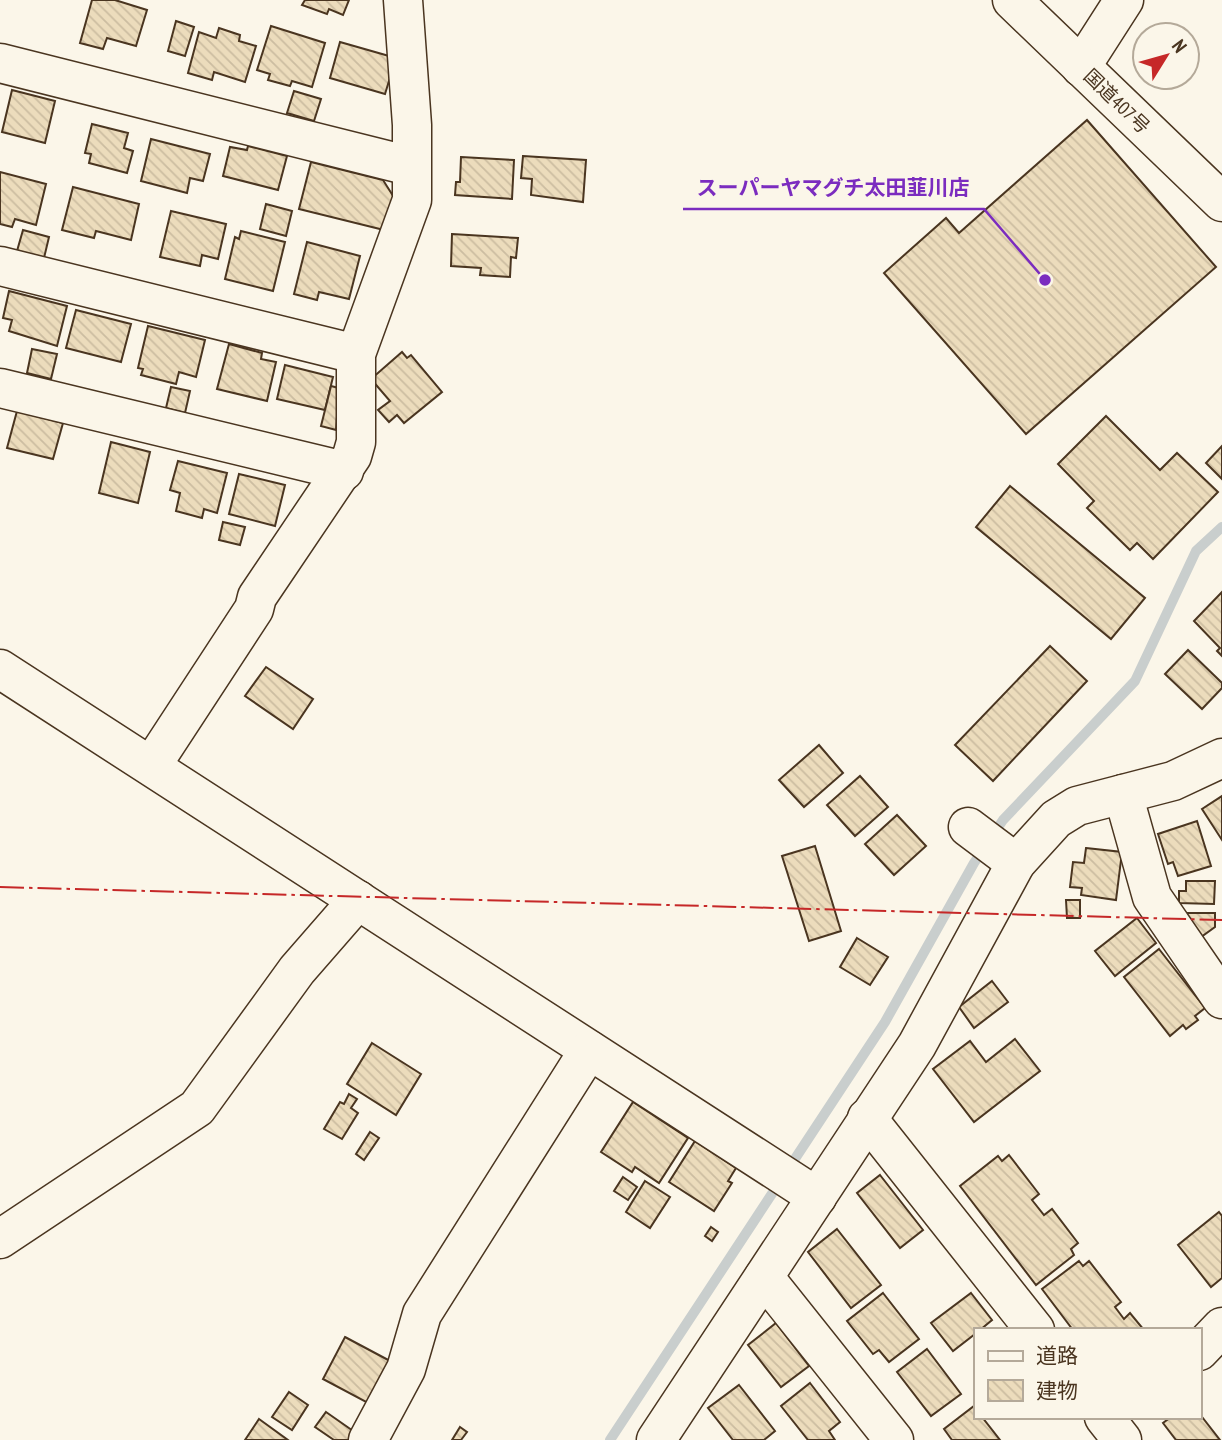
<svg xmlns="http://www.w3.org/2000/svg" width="1222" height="1440" font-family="'PT Sans Narrow','Noto Sans JP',sans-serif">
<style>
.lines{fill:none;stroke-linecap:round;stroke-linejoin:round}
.stream{stroke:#c9cecd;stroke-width:10}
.building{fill:url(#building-back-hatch);stroke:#4a3520;stroke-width:2}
.minor-casing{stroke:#4a3520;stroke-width:41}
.highway-casing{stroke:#4a3520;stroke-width:41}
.minor{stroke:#fbf6e9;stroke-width:38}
.highway{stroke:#fbf6e9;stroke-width:38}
.power{stroke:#c62828;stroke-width:2;stroke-dasharray:24 5 3.5 5;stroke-linecap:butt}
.labels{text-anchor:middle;stroke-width:5;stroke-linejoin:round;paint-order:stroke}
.street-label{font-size:19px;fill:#4a3520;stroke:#fbf6e9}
.leader{fill:none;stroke:#7b2cbf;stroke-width:2.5}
.callout-dot{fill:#7b2cbf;stroke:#fbf6e9;stroke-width:2.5}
.callout-label{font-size:21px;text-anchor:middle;font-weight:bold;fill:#7b2cbf;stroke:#fbf6e9;stroke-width:5;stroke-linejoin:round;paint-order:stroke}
</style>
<defs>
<pattern id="building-back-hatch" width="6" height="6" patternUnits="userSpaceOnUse" patternTransform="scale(1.75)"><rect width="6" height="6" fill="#ecdcbc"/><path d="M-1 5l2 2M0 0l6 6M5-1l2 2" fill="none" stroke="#ccbda1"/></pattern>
</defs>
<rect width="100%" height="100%" fill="#fbf6e9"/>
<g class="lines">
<polyline class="stream" points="610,1440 885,1022 974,863 1003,820 1135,681 1196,551 1222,527"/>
</g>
<g class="building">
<polygon points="92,0 115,0 147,10 136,46 107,38 103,49 80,43"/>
<polygon points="305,0 349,0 343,15 329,9 327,14 302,5"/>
<polygon points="176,21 194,27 185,56 168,51"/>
<polygon points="271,26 325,43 312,87 292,81 290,86 268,80 270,74 257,70"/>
<polygon points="219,28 240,35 239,41 256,46 245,82 214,72 212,80 188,73 199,32 216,38"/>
<polygon points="340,42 396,58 385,94 330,78"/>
<polygon points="12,90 55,101 45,143 2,132"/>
<polygon points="294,91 321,99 314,121 287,113"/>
<polygon points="1087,120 1216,267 1026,434 884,273 946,218 959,233"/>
<polygon points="92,124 128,133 124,148 133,151 127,173 89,163 91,154 85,153"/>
<polygon points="151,139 210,154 203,181 190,178 187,193 141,181"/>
<polygon points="248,146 287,156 278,190 223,176 230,147 247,150"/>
<polygon points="523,156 586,160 583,202 531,195 532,179 521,178"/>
<polygon points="461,157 514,160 512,199 455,195 456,182 460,182"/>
<polygon points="311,162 383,180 395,199 388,231 299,209"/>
<polygon points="0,172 46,184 36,225 15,219 12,227 0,224"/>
<polygon points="73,187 139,204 131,240 96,231 94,238 62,230"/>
<polygon points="266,204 292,211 286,236 260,229"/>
<polygon points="171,211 226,224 218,259 202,255 200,266 160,257"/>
<polygon points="23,230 49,237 44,258 17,251"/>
<polygon points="241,231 285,242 273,291 225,279 235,237 239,239"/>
<polygon points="452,234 518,238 516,258 511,257 510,277 480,275 481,268 451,266"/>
<polygon points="307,242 360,256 349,299 319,292 317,300 294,294"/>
<polygon points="9,291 67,306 57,346 9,331 12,320 3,318"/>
<polygon points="76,310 131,324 121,362 66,348"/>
<polygon points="148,326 205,340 196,377 179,372 176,384 141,375 143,369 138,368"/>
<polygon points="229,344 262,353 261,359 276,362 267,401 217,389"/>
<polygon points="32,349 57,354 51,379 27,373"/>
<polygon points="402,352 407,358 411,355 442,392 404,423 397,415 389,422 378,410 390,401 371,379"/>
<polygon points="285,365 333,377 325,410 277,399"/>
<polygon points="331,386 339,388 336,430 321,426"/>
<polygon points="171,387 190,391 185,413 166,408"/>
<polygon points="17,411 63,423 53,459 7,448"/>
<polygon points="1106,416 1160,470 1177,453 1218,492 1153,559 1137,543 1130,550 1087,508 1094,501 1058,464"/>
<polygon points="111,442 150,452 138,503 99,493"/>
<polygon points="1222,446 1222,479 1206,463"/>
<polygon points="178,461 227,473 217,513 204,509 202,518 176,511 180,493 170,490"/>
<polygon points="239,474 285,485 275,526 229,514"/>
<polygon points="1010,486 1145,598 1111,639 976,527"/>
<polygon points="223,522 245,527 240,545 219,540"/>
<polygon points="1222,592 1222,656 1217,651 1220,648 1194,621"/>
<polygon points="1050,646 1087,681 993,781 955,745"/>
<polygon points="1188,650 1222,683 1222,688 1202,709 1165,674"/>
<polygon points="266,667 313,699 293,729 245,696"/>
<polygon points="819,745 843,773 804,807 779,780"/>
<polygon points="860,776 888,807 855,836 827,805"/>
<polygon points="1222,796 1222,840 1202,809"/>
<polygon points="897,815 926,846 894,875 865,844"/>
<polygon points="1197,821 1211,866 1178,876 1173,862 1168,864 1158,834"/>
<polygon points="815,846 841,931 809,941 782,856"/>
<polygon points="1086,848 1122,852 1116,900 1081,895 1082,888 1070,887 1073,862 1084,863"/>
<polygon points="1186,881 1215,881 1214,904 1179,903 1179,891 1186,891"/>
<polygon points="1066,900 1080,900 1080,918 1067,918"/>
<polygon points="1185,913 1215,913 1215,927 1201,937"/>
<polygon points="1137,918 1156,943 1115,976 1095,951"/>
<polygon points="857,938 888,957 870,985 840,967"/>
<polygon points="1159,949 1205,1008 1195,1016 1198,1020 1186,1029 1183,1025 1170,1036 1124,977"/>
<polygon points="992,981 1008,1002 974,1028 959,1007"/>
<polygon points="1015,1039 1040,1071 974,1122 933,1069 970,1041 986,1062"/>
<polygon points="372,1043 421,1074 396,1115 347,1084"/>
<polygon points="349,1094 357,1099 351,1108 358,1113 342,1139 324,1129 340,1102 344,1104"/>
<polygon points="633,1102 688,1138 659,1183 635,1167 632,1172 601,1152"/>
<polygon points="370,1132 379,1138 364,1160 356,1154"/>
<polygon points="695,1141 736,1168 728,1181 732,1183 714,1211 669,1182"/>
<polygon points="1009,1155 1039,1194 1032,1200 1044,1215 1052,1209 1078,1243 1071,1249 1074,1255 1036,1285 960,1186 998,1156 1002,1161"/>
<polygon points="880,1175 923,1230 900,1248 857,1193"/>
<polygon points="623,1177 637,1187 628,1200 614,1191"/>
<polygon points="645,1181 670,1197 650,1228 626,1212"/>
<polygon points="1219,1212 1222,1216 1222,1278 1211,1287 1178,1245"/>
<polygon points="711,1227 718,1232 712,1241 705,1236"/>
<polygon points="837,1229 881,1285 851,1308 808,1252"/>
<polygon points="1079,1261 1083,1266 1089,1261 1121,1302 1115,1307 1124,1319 1130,1313 1144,1330 1073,1330 1042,1289"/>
<polygon points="883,1293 919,1339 889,1362 879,1350 873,1354 847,1321"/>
<polygon points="971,1293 992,1320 980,1330 975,1330 975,1334 953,1351 931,1323"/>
<polygon points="776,1323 809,1366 781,1387 748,1345"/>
<polygon points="345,1337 392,1362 368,1403 323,1379"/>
<polygon points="927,1349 961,1394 931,1416 897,1372"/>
<polygon points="810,1383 840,1422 829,1431 835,1440 808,1440 781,1406"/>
<polygon points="739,1385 775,1431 764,1440 733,1440 708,1408"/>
<polygon points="289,1392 308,1405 292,1430 272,1417"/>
<polygon points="974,1406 975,1417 982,1417 1000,1440 952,1440 944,1429"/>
<polygon points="326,1412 356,1433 352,1440 334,1440 315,1427"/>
<polygon points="1199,1413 1220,1440 1176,1440 1163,1423 1171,1417 1199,1417"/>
<polygon points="259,1419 288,1440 245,1440"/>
<polygon points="460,1427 467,1432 461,1440 452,1440"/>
</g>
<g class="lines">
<g class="minor-casing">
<g id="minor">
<polyline points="0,63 410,166"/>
<polyline points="1081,67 1124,0"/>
<polyline points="0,266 356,354"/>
<polyline points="0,388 344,471"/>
<polyline points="0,669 817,1197"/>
<polyline points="152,765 254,609 257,597 352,456 356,442 356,354 412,200 412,125 403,0"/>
<polyline points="1123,794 1152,897 1222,999"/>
<polyline points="968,827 1016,863"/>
<polyline points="867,1118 1035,1330"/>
<polyline points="0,1239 197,1108 297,970 358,900"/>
<polyline points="764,1277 894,1440"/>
<polyline points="1199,1351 1222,1327"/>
<polyline points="1104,1417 1122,1440"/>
<polyline points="368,1440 406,1369 422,1314 589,1050"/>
<polyline points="656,1440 917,1045 1016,863 1056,819 1077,806 1173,781 1222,758"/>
</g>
</g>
<g class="highway-casing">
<polyline id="highway" points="1012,0 1222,202"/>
</g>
<use href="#minor" class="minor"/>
<use href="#highway" class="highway"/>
<polyline class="power" points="0,887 1222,920"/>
</g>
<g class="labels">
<g class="street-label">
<text transform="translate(1117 101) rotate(44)" y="7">国道407号</text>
</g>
</g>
<path class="leader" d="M1045 280L984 209H683"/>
<circle class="callout-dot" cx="1045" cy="280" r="7"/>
<g class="callout-label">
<text x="833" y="195">スーパーヤマグチ太田韮川店</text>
</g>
<rect x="974" y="1328" width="228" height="91" fill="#fbf6e9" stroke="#b4a999" stroke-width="2"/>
<rect x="988" y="1351" width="35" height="10" fill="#fbf6e9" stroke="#b4a999" stroke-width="2"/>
<text x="1036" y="1363" font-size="21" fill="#4a3520">道路</text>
<rect x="988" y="1380" width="35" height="21" fill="url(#building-back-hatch)" stroke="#b4a999" stroke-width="2"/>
<text x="1036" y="1398" font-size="21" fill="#4a3520">建物</text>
<g transform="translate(1166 56) rotate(53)"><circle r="33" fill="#fbf6e9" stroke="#b4a999" stroke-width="2"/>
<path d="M0-5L12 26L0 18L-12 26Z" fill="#c62828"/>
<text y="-10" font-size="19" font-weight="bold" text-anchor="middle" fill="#4a3520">N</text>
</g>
</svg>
